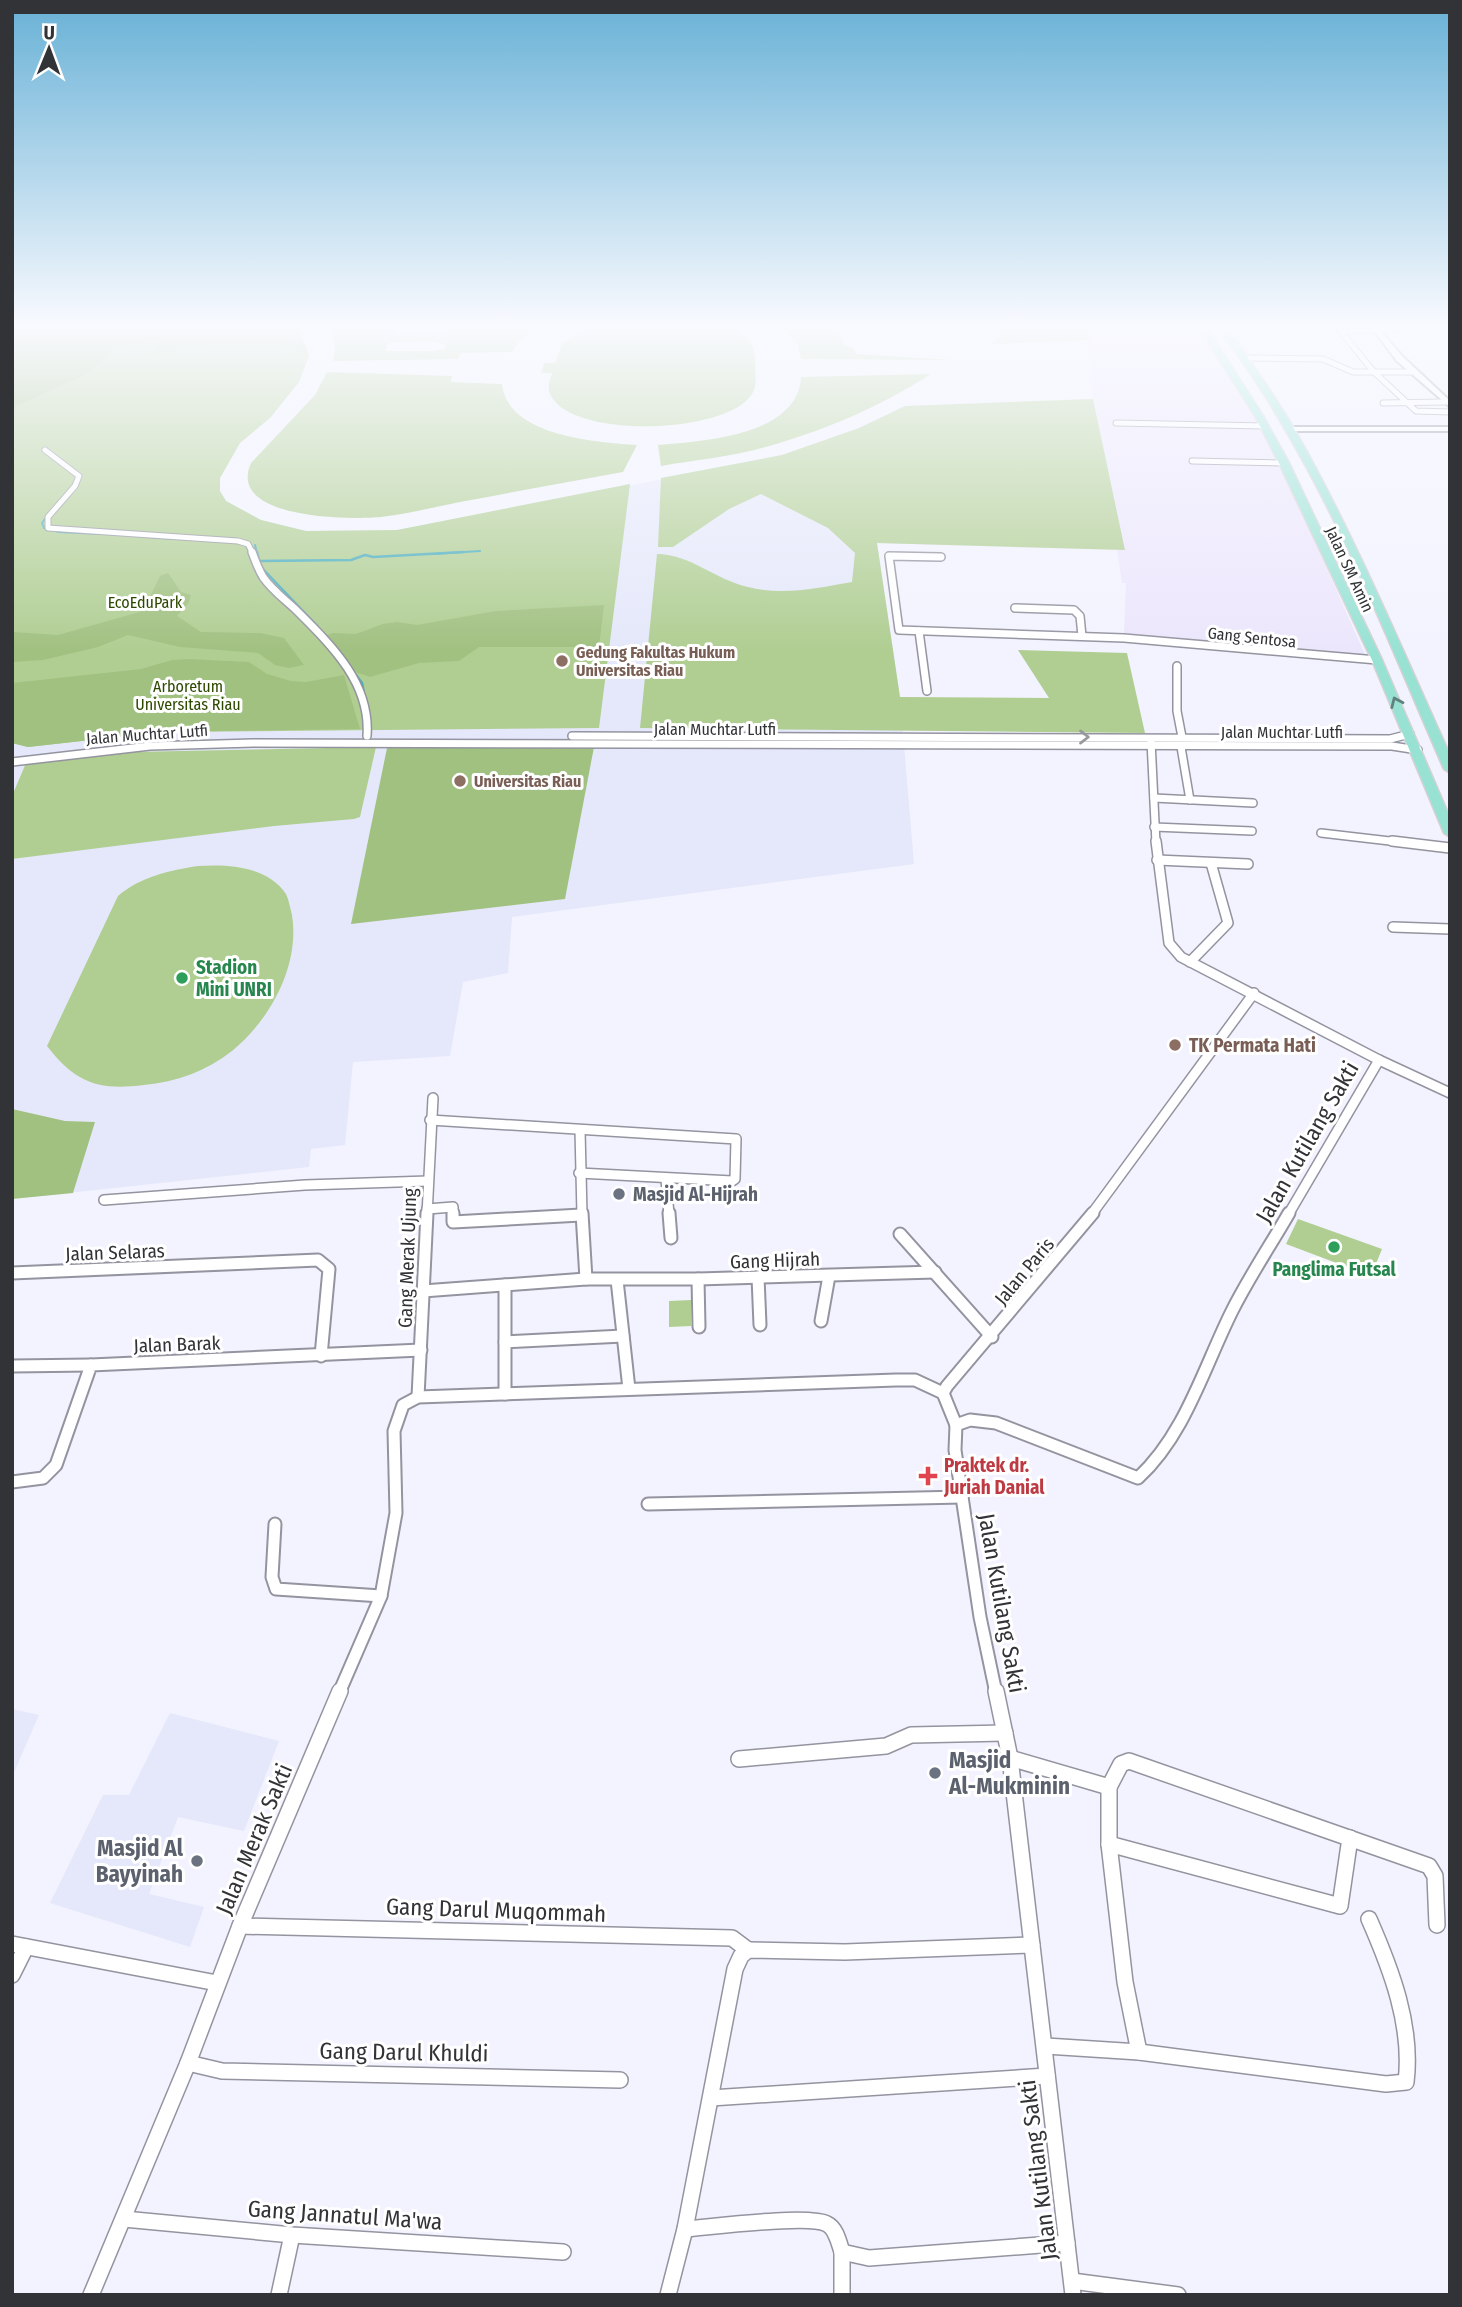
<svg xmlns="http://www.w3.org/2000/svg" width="1462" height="2307" font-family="'Fira Sans Condensed',sans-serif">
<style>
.commercial{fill:#ece6fc}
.built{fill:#e5e8fa}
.green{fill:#b0ce92;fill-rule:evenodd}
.forest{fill:#a1c181}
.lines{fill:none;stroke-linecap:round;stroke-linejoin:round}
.stream-far1{stroke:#49adbc;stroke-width:2}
.stream{stroke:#49adbc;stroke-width:2.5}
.minor-far4-casing{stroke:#93949f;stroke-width:7}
.minor-far3-casing{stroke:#93949f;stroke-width:10}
.minor-far2-casing{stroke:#93949f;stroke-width:12}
.minor-far1-casing{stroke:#93949f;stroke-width:15}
.minor-casing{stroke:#93949f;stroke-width:18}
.secondary-casing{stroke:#93949f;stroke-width:4}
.primary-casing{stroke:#d2d2d3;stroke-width:3}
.minor-far4{stroke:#fff;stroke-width:5}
.minor-far3{stroke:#fff;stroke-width:7}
.minor-far2{stroke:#fff;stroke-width:9}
.minor-far1{stroke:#fff;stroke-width:11}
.minor{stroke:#fff;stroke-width:15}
.secondary{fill:#fff;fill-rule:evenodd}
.primary{fill:#98e2d4;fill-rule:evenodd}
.oneway{stroke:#60827e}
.oneway2{stroke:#98999b}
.education-dot{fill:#8d6e63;stroke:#fff;stroke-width:2.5}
.leisure-dot{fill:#2e9e5b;stroke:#fff;stroke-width:2.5}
.worship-dot{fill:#6b7280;stroke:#fff;stroke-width:2.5}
.health-dot{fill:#e0444e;stroke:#fff;stroke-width:2.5}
.labels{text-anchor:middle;stroke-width:6;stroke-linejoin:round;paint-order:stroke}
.far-street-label{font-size:16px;fill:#323337;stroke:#fff}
.far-park-label{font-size:16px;fill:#2d4900;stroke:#fff}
.far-education-label{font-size:16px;font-weight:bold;fill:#785e54;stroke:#fff;text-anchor:start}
.leisure-label{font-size:19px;font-weight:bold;fill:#27864d;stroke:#fff;text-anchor:start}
.education-label{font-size:19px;font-weight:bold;fill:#785e54;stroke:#fff;text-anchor:start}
.worship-label{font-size:19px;font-weight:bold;fill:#5b616d;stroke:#fff;text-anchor:start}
.street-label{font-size:19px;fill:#323337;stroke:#fff}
.health-label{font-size:19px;font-weight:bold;fill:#be3a42;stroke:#fff;text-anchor:start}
.near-street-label{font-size:23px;fill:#323337;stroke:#fff}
.near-worship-label{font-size:23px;font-weight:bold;fill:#5b616d;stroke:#fff;text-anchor:start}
</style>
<rect width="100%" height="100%" fill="#f2f3fe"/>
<polygon class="commercial" points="1087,328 1199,328 1255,415 1280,463 1366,657 1305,654 1124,633 1126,583 1122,583 1117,549 1125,549 1093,399"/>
<g class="built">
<polygon points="12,328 299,328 309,356 299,382 270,418 240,443 220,478 220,491 226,501 261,520 306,531 397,530 738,465 782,455 859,428 905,406 1093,399 1125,550 877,543 900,697 914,864 512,917 508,973 463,982 450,1056 353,1062 345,1145 311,1149 309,1167 12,1199"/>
<polygon points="12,1709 39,1715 12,1777"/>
<polygon points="170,1713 279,1741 244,1831 178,1817 149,1894 204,1907 190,1947 50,1903 103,1795 129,1795"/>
</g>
<g class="green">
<polygon points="12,328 299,328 309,356 299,382 270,418 240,443 220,478 220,491 226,501 261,520 306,531 397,530 630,484 599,728 162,732 28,747 12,743"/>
<path d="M330,328H397L394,335H445L448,328H537L523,337L512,352L461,353L458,359L333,361L335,348ZM431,341L446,345L444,349L434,351H385L388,343Z"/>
<path d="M589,328H729C749,336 755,341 755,362C755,372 758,385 752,394C728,434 570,440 550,394C547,387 550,380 552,373H541L544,363H555L562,343Z"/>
<polygon points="780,328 832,328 841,335 845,346 853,348 857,354 951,360 801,359 797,343"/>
<polygon points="1003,328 1087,328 1090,340 992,344"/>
<path d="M327,372L452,376L451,382L502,384C507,436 596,442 637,445L623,472C568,482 514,492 460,502C434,507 407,514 381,517C349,520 226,519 251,463L315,395Z"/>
<path d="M931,374C880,407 821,432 762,448C730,457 694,460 661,466L658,445C703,441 798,436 801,377Z"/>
<path d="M1093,399L1125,550L877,543L900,697L1049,698L1018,650L1127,653L1145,733L640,728L657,554C690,554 716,580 748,587C782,596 818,588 852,582L855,553L828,528L761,494L729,509L673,547H658L661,478L782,455L859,428L905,406Z"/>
<polygon points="376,747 360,817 354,819 274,826 12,859 12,796 26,763 130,752"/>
<path d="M198,866C228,864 267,866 286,894C289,900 290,908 292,915C300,965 271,1019 232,1051C207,1071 176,1082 144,1085C97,1091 75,1082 47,1046L118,896C140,877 170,870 198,866Z"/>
<polygon points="1298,1219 1382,1249 1371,1276 1286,1244"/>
<polygon points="691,1300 691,1326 669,1327 669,1301"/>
</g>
<g class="forest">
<polygon points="12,328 299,328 309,356 277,344 214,345 153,354 157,346 155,343 135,344 110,352 89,373 12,408"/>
<polygon points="168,573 181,592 191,595 189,602 177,616 201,632 260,633 284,638 304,665 289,668 275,665 258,653 180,647 128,635 98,647 43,660 12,662 12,622 13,632 58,635 143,611 160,576"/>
<polygon points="604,605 599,647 479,647 459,661 419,663 370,677 352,671 322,637 333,633 356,634 383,624 397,622 417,625 496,611"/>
<polygon points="188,659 249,662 267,674 291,681 306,682 344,675 360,729 162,732 28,747 12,743 12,683 141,669 172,660"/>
<polygon points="594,747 565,899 351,924 387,748"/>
<polygon points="12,1109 65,1121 95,1122 73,1193 12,1199"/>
</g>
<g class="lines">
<g class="stream-far1">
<polyline points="47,516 42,523 44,528 59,532 102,534"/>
<polyline points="148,537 175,539"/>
<polyline points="255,545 257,554"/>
<polyline points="247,547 250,554"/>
<polyline points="433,554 480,551"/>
</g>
<g class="stream">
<polyline points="249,552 259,575"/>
<polyline points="257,552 259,561 351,560 365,555 373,557 464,552"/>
<polyline points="262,568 318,627"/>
<polyline points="349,666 362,683 371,728"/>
</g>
<g class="minor-far4-casing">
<g id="minor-far4">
<polyline points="1338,328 1374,372 1416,411 1450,412"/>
<polyline points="1376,329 1403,328"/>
<polyline points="1341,331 1378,331"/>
<polyline points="1246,358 1323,359 1353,372 1413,372"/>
<polyline points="1383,403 1445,402"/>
<polyline points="1116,423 1265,426"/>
<polyline points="45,450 79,476 75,486 48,517 48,528 238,541 248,544 253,554"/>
<polyline points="1192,461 1284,463"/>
</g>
</g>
<g class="minor-far3-casing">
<g id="minor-far3">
<path d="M252,552C255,560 258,569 263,577C271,589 283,598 294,608C330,644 371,682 367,736"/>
<polyline points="941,557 889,556 899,630 1124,638 1377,660"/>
<polyline points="1015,608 1074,610 1080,616 1082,636"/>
<polyline points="919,631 927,691"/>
<polyline points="1177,666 1177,711 1182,737"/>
<polyline points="572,736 1390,739 1410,734"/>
<polyline points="1151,741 1156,843"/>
<polyline points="1181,747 1190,800"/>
<polyline points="12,762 150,746 253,743 1392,746 1418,750"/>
<polyline points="1154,798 1253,803"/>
<polyline points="1154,827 1252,831"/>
<polyline points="1321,833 1407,843"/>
</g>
</g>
<g class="minor-far2-casing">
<g id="minor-far2">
<polyline points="1156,841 1169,943 1181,957 1379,1060 1450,1093"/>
<polyline points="1392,841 1450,848"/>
<polyline points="1157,860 1248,864"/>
<polyline points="1393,927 1450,929"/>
<polyline points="1190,962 1228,923 1211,863"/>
<polyline points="430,1120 736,1139 735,1179 732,1181 579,1173"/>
<polyline points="580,1130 582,1215"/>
<polyline points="666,1179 669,1215"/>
<polyline points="104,1200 305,1185 428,1181"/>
<polyline points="427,1209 453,1207 453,1215"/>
<polyline points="427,1215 433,1098"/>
<polyline points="1091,1215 1254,993"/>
<polyline points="1288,1215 1379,1060"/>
</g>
</g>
<g class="minor-far1-casing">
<g id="minor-far1">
<polyline points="453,1213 453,1222 581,1215"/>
<polyline points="582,1213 586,1279"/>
<polyline points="669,1213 671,1238"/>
<polyline points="900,1234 992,1337"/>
<polyline points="12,1273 318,1260 329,1269 321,1356"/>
<polyline points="758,1277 760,1325"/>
<polyline points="698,1279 699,1327"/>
<polyline points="617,1280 629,1389"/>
<polyline points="505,1285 505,1394"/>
<polyline points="423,1291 586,1279 698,1279 935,1272"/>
<polyline points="821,1321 829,1276"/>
<polyline points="505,1342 623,1336"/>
<polyline points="12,1366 91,1365"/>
<polyline points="418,1397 427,1213"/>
<polyline points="956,1425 943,1393 947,1386 1093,1213"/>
<polyline points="12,1482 43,1478 56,1465 91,1365 421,1350"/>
<polyline points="648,1504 962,1497"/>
<polyline points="275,1524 272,1577 276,1589 381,1596"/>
<polyline points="339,1693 381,1596 396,1513 394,1431 403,1405 418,1397 896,1380 915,1380 943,1393"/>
<path d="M996,1693L980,1617L955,1450L956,1425L970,1420L996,1423L1138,1478C1185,1435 1204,1367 1232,1311C1249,1277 1270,1246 1289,1213"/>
</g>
</g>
<g class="minor-casing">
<g id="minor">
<polyline points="996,1691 1010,1758 1073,2295"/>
<polyline points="1010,1758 1109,1787 1121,1764 1129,1761 1429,1866 1435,1876 1437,1925"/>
<polyline points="739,1759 886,1746 911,1735 1005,1733"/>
<polyline points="1109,1787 1109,1844 1340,1906 1350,1838"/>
<polyline points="1109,1844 1125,1982 1139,2052"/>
<polyline points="240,1926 732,1938 748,1950"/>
<polyline points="12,1944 217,1983"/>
<polyline points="12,1975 26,1947"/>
<path d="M1046,2046L1139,2052L1386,2084L1406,2082C1413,2026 1391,1969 1369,1919"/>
<polyline points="188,2063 222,2071 620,2080"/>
<polyline points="711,2098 1047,2076"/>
<polyline points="124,2219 292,2235 563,2252"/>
<path d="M685,2229C711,2227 809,2214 827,2224C836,2228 839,2243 842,2252L869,2258L1067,2243"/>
<polyline points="842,2252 842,2295"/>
<polyline points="1072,2281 1178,2295"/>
<polyline points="91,2295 188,2063 240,1926 340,1691"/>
<polyline points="279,2295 292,2235"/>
<polyline points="668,2295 685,2229 735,1969 741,1956 748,1950 845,1952 1032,1945"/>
</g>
</g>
<g class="secondary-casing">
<g id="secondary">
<polygon points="1372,328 1378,328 1403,357 1450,401 1450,407 1397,361"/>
<polygon points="1290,427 1450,427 1450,431 1287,431 1287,427"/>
</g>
</g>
<g class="primary-casing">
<g id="primary">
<polygon points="1199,328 1207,328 1263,416 1289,463 1382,660 1450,818 1450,837 1444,833 1372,660 1279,463 1255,416"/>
<path d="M1219,328H1227C1251,362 1276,397 1297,434C1355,537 1401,647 1450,755V773L1444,769C1394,655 1349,538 1286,431C1266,395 1243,362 1219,328Z"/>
</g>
</g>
<use href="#minor-far4" class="minor-far4"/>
<use href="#minor-far3" class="minor-far3"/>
<use href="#minor-far2" class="minor-far2"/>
<use href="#minor-far1" class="minor-far1"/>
<use href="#minor" class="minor"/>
<use href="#secondary" class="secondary"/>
<use href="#primary" class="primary"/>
</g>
<defs><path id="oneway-chevron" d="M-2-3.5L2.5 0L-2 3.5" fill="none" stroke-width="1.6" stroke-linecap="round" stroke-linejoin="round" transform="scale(1.75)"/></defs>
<use class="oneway" href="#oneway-chevron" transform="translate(1396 702) rotate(-114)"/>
<use class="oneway2" href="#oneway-chevron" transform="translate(1084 737)"/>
<linearGradient id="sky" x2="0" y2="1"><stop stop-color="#68b1d6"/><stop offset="0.5" stop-color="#f9faff"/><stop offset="1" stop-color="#f9faff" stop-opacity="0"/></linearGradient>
<rect width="1462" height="651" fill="url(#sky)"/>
<g class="education-dot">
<circle cx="562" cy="661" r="7"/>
<circle cx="460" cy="781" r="7"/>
<circle cx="1175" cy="1045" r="7"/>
</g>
<g class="leisure-dot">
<circle cx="182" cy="978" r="7"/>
<circle cx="1334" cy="1247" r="7"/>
</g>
<g class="worship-dot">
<circle cx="619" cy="1194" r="7"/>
<circle cx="935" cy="1773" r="7"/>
<circle cx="197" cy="1861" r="7"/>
</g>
<path class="health-dot" d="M924.5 1465.5h7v7h7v7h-7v7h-7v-7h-7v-7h7z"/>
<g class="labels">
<g class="far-street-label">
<text transform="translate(1350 569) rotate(65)" y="6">Jalan SM Amin</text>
<text transform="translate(1252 637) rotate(6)" y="6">Gang Sentosa</text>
<text x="715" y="735">Jalan Muchtar Lutfi</text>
<text x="1282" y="738">Jalan Muchtar Lutfi</text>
<text transform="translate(147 734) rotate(-4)" y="6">Jalan Muchtar Lutfi</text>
</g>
<g class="far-park-label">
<text x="145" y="608">EcoEduPark</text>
<text x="188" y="692">Arboretum<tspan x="188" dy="18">Universitas Riau</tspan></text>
</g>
<g class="far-education-label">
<text x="576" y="658">Gedung Fakultas Hukum<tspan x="576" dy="18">Universitas Riau</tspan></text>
<text x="474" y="787">Universitas Riau</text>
</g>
<g class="leisure-label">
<text x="196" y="974">Stadion<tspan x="196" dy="22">Mini UNRI</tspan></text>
<text x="1334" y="1276" text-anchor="middle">Panglima Futsal</text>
</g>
<g class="education-label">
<text x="1189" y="1052">TK Permata Hati</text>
</g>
<g class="worship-label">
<text x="633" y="1201">Masjid Al-Hijrah</text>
</g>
<g class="street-label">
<text transform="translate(115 1252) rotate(-2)" y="7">Jalan Selaras</text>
<text transform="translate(407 1258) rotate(-88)" y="7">Gang Merak Ujung</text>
<text transform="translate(775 1260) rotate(-2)" y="7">Gang Hijrah</text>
<text transform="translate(1024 1271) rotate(-50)" y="7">Jalan Paris</text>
<text transform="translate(177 1344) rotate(-2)" y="7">Jalan Barak</text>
</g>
<g class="health-label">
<text x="944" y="1472">Praktek dr.<tspan x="944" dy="22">Juriah Danial</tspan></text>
</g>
<g class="near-street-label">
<text transform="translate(1307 1142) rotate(-60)" y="8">Jalan Kutilang Sakti</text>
<text transform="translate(1002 1603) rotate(80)" y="8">Jalan Kutilang Sakti</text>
<text transform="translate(254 1839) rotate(-67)" y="8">Jalan Merak Sakti</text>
<text transform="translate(496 1910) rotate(2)" y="8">Gang Darul Muqommah</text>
<text transform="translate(404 2052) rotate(1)" y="8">Gang Darul Khuldi</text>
<text transform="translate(1038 2170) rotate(-97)" y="8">Jalan Kutilang Sakti</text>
<text transform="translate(345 2215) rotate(4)" y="8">Gang Jannatul Ma'wa</text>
</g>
<g class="near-worship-label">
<text x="949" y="1768">Masjid<tspan x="949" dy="26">Al-Mukminin</tspan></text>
<text x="183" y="1856" text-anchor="end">Masjid Al<tspan x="183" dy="26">Bayyinah</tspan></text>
</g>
</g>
<rect width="1462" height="2307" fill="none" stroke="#323337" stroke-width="28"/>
<g transform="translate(49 49) rotate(1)" stroke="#ffffff" stroke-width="5" paint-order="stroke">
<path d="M0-5L12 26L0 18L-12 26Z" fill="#323337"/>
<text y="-10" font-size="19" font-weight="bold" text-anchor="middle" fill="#323337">U</text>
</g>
</svg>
